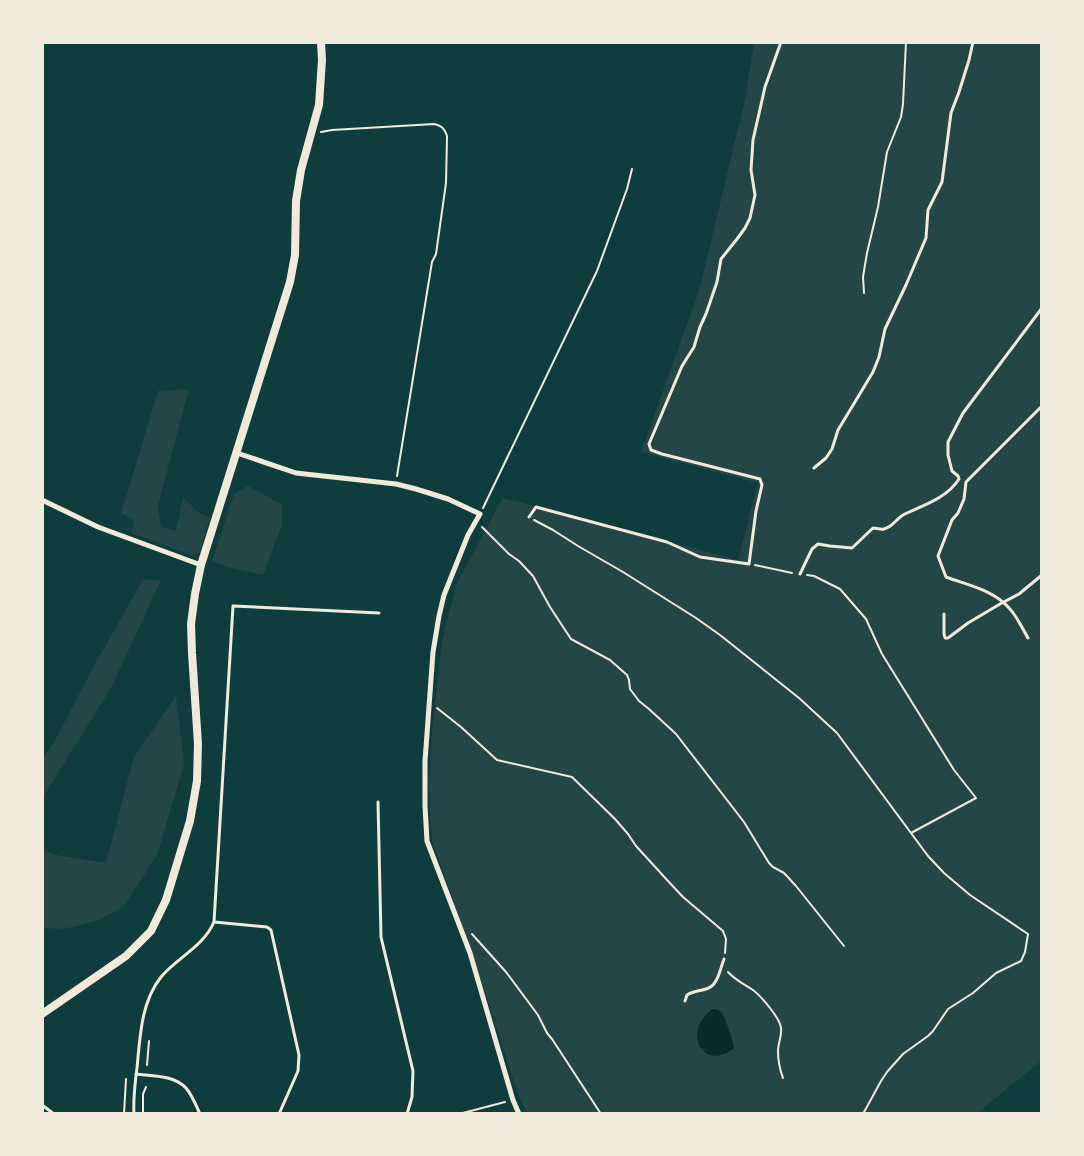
<svg xmlns="http://www.w3.org/2000/svg" width="1084" height="1156" font-family="'Public Sans',sans-serif">
<style>
.green{fill:#244646}
.water{fill:#0a2a2b}
.lines{fill:none;stroke-linecap:round;stroke-linejoin:round}
.path{stroke:#f1e9da;stroke-width:2}
.service{stroke:#f1e9da;stroke-width:3}
.minor{stroke:#f1e9da;stroke-width:5}
.tertiary{stroke:#f1e9da;stroke-width:8}
</style>
<rect width="100%" height="100%" fill="#0f3d3e"/>
<g class="green">
<polygon points="754,43 1041,43 1041,1061 977,1113 527,1113 518,1094 472,952 432,841 429,786 432,731 442,641 457,583 503,498 738,560 758,483 641,452 699,291 745,100"/>
<polygon points="189,389 158,505 161,527 176,531 183,497 199,513 210,518 199,553 192,555 131,533 134,519 121,514 158,391"/>
<polygon points="248,486 282,505 282,525 263,575 232,568 212,561 234,494"/>
<polygon points="143,579 161,580 111,688 43,797 43,758 53,744 93,668"/>
<polygon points="176,696 184,765 157,855 123,907 96,921 64,929 43,928 43,850 56,855 106,863 134,757"/>
</g>
<path class="water" d="M713,1009C717,1010 717,1009 721,1012C725,1017 734,1042 734,1048C701,1074 682,1029 713,1009Z"/>
<g class="lines">
<g class="path">
<path d="M321,132L332,130L434,124C442,126 444,128 447,136L446,183L436,254L432,262L397,476"/>
<polyline points="864,293 863,277 867,253 878,207 887,152 901,117 903,104 906,42"/>
<polyline points="483,508 597,271 627,189 632,169"/>
<polyline points="534,520 553,530 578,546 623,572 696,618 720,635 799,698 837,733 928,856 944,873 970,895 1028,934 1025,952 1021,961 996,973 973,993 948,1009 933,1031 928,1036 903,1054 887,1072 881,1081 863,1114"/>
<polyline points="482,527 509,554 519,561 533,576 550,607 571,639 610,660 627,675 629,680 630,689 639,701 649,709 676,734 744,822 769,863 773,867 784,873 796,886 844,946"/>
<polyline points="755,565 792,573"/>
<polyline points="807,575 814,576 840,589 866,619 882,654 954,770 976,798 911,833"/>
<polyline points="437,708 461,727 497,760 572,777 615,819 628,834 636,846 668,881 683,897 723,931 726,939 725,953"/>
<polyline points="472,934 506,972 538,1015 547,1033 552,1039 601,1114"/>
<path d="M728,972C735,980 744,984 753,990C761,996 780,1018 781,1028C782,1036 778,1043 778,1051C778,1060 780,1070 783,1078"/>
<polyline points="147,1065 149,1041"/>
<polyline points="124,1114 126,1079"/>
<polyline points="143,1114 143,1094 146,1087"/>
<polyline points="459,1114 505,1102"/>
</g>
<g class="service">
<polyline points="814,468 826,458 832,449 838,430 873,372 879,357 885,329 906,285 926,238 928,210 942,182 951,113 959,92 969,60 973,42"/>
<polyline points="529,517 536,507 667,542 700,557 749,564 756,511 762,485 760,479 662,454 651,450 649,444 682,366 694,347 700,327 706,314 717,282 721,259 737,239 745,228 750,218 755,195 751,170 753,140 765,87 781,42"/>
<path d="M800,574L812,549L818,544L830,546L852,548L873,528C876,528 881,530 884,529C893,527 896,519 903,515C923,505 946,499 959,479L958,476L952,471L948,455V442L963,413L1042,308"/>
<polyline points="944,614 944,634 945,638 948,638 968,623 1000,604 1019,594 1042,575"/>
<path d="M1028,638C1022,628 1017,616 1009,608C994,590 967,585 946,577L938,556L952,520L958,513L964,499L966,482L1042,406"/>
<polyline points="378,802 381,937 413,1071 412,1097 407,1114"/>
<polyline points="214,922 267,927 271,930 299,1055 298,1071 279,1114"/>
<path d="M685,1001L687,995C693,991 699,991 706,989C718,986 720,969 724,959"/>
<path d="M136,1074C153,1076 174,1075 186,1088C192,1095 196,1105 200,1114"/>
<polyline points="42,1105 54,1114"/>
<path d="M134,1114C133,1098 135,1083 137,1068C140,1037 141,1002 161,977C178,957 203,947 214,922L233,606L379,613"/>
</g>
<g class="minor">
<polyline points="237,453 296,473 396,484 416,489 448,499 480,514 468,535 444,595 439,616 433,652 425,761 425,806 427,841 470,953 513,1100 519,1114"/>
<polyline points="42,500 98,527 201,565"/>
</g>
<polyline class="tertiary" points="42,1014 126,956 151,931 166,900 190,821 197,781 198,744 192,653 191,624 195,594 201,565 290,282 295,255 296,201 301,170 319,105 322,60 321,42"/>
</g>
<rect width="1084" height="1156" fill="none" stroke="#f1e9da" stroke-width="88"/>
</svg>
